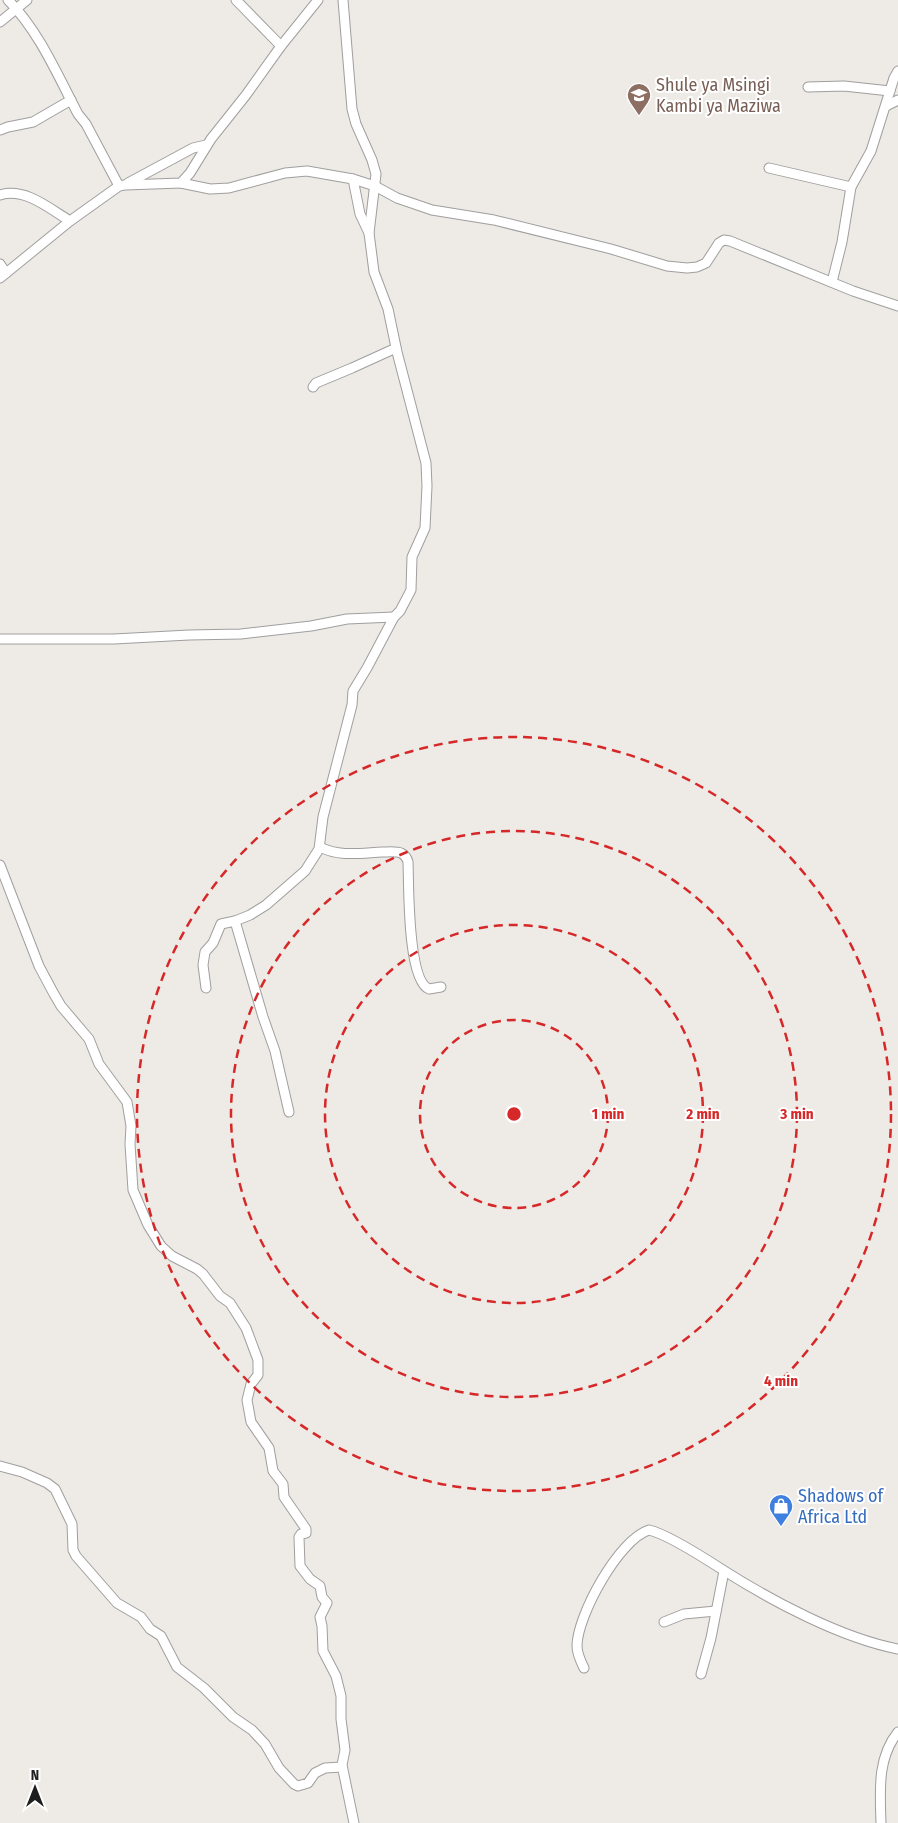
<svg xmlns="http://www.w3.org/2000/svg" width="898" height="1823" font-family="'Fira Sans Condensed',sans-serif">
<style>
.lines{fill:none;stroke-linecap:round;stroke-linejoin:round}
.street-casing{stroke:#9f9f9f;stroke-width:11}
.street{stroke:#fff;stroke-width:9}
.ring{fill:none;stroke:#d62828;stroke-width:2.5;stroke-dasharray:9 6}
.labels{text-anchor:middle;stroke-width:4;stroke-linejoin:round;paint-order:stroke}
.education-label{font-size:18px;fill:#785e54;stroke:#fff;text-anchor:start}
.shop-label{font-size:18px;fill:#366cbe;stroke:#fff;text-anchor:start}
.centre{fill:#d62828;stroke:#fff;stroke-width:2.5}
.ring-label{font-size:15px;text-anchor:middle;font-weight:bold;fill:#d62828;stroke:#fff;stroke-width:4;stroke-linejoin:round;paint-order:stroke}
</style>
<rect width="100%" height="100%" fill="#eeeae5"/>
<g class="lines">
<g class="street-casing">
<g id="street">
<path d="M8,0C39,31 58,76 78,114L86,124L119,186"/>
<polyline points="236,0 281,46"/>
<polyline points="0,22 27,0"/>
<polyline points="808,87 844,86 890,91"/>
<polyline points="886,106 898,100"/>
<polyline points="0,130 8,127 33,122 71,100"/>
<polyline points="769,168 851,187"/>
<polyline points="353,179 360,214 369,233"/>
<polyline points="128,183 193,148 206,145"/>
<polyline points="181,183 210,189 229,188 285,173 307,171 353,179 375,186 397,198 432,210 494,220 611,249 667,266 687,268 697,267 706,263 719,243 724,240 730,241 853,291 898,306"/>
<path d="M0,195C25,187 50,209 70,221"/>
<polyline points="0,264 6,273"/>
<polyline points="0,278 70,221 119,186 125,185 181,183 190,173 211,139 246,95 281,46 318,0"/>
<polyline points="832,282 842,242 851,187 871,151 894,78 898,71"/>
<polyline points="313,387 316,383 352,368 396,348"/>
<polyline points="0,639 114,639 189,635 241,634 311,626 347,619 394,617"/>
<path d="M320,847C339,857 361,853 382,852C388,852 396,851 401,853C405,855 407,858 408,862C409,884 407,980 429,989L441,987"/>
<polyline points="0,865 39,966 54,994 61,1006 89,1039 99,1064 127,1102 131,1126 130,1144 133,1190 148,1225 161,1246 172,1256 197,1269 203,1274 220,1296 230,1303 246,1328 258,1360 258,1375 251,1384 247,1400 251,1422 269,1448 273,1471 283,1484 284,1497 306,1529 306,1533 301,1534 299,1537 300,1566 310,1579 320,1586 322,1597 327,1603 320,1617 322,1626 323,1651 336,1676 341,1696 341,1719 345,1750 342,1765 354,1823"/>
<polyline points="235,921 263,1017 275,1051 289,1112"/>
<polyline points="206,988 203,965 205,952 213,943 221,924 235,921 250,915 266,905 305,871 319,849 323,817 352,705 353,691 367,668 394,617 400,611 411,590 412,557 425,528 427,486 426,463 397,352 388,309 374,272 369,233 376,174 372,160 356,124 352,109 343,0"/>
<polyline points="0,1466 22,1472 47,1483 55,1489 72,1524 73,1550 76,1556 117,1603 141,1617 150,1629 161,1636 177,1667 204,1688 233,1717 252,1730 265,1744 279,1768 294,1784 298,1786 308,1783 315,1773 325,1768 342,1767"/>
<polyline points="664,1622 684,1614 716,1611"/>
<path d="M584,1668C581,1662 577,1654 577,1646C577,1616 619,1539 649,1530C667,1534 706,1559 723,1570C772,1601 841,1638 898,1649"/>
<polyline points="701,1674 711,1638 724,1571"/>
<path d="M881,1823C880,1791 877,1758 898,1732"/>
</g>
</g>
<use href="#street" class="street"/>
</g>
<g class="ring">
<circle cx="514" cy="1114" r="94"/>
<circle cx="514" cy="1114" r="189"/>
<circle cx="514" cy="1114" r="283"/>
<circle cx="514" cy="1114" r="377"/>
</g>
<defs>
<g id="school-pin" transform="scale(1.25)"><path d="M0 17L-7.5 6A9.5 9.5 0 1 1 7.5 6Z" fill="#8d6e63" stroke="#fff"/><path d="M0-5L7-2L0 1L-7-2ZM-4 1L0 2.5L4 1V4Q0 6-4 4Z" fill="#fff"/></g>
<g id="shop-pin" transform="scale(1.25)"><path d="M0 17L-7.5 6A9.5 9.5 0 1 1 7.5 6Z" fill="#3f7fe0" stroke="#fff"/><path d="M-5-2.5h2.3a2.7 3.5 0 0 1 5.4 0H5L5.5 6h-11ZM-1.5-2.5h3a1.5 2.3 0 0 0-3 0Z" fill="#fff"/></g>
</defs>
<g fill-rule="evenodd">
<use href="#school-pin" x="639" y="95"/>
<use href="#shop-pin" x="781" y="1506"/>
</g>
<g class="labels">
<g class="education-label">
<text x="656" y="91">Shule ya Msingi<tspan x="656" dy="21">Kambi ya Maziwa</tspan></text>
</g>
<g class="shop-label">
<text x="798" y="1502">Shadows of<tspan x="798" dy="21">Africa Ltd</tspan></text>
</g>
</g>
<circle cx="514" cy="1114" r="8" class="centre"/>
<g class="ring-label">
<text x="608" y="1119">1 min</text>
<text x="703" y="1119">2 min</text>
<text x="797" y="1119">3 min</text>
<text x="781" y="1386">4 min</text>
</g>
<g transform="translate(35 1788)" stroke="#ffffff" stroke-width="4" paint-order="stroke">
<path d="M0-4L9 19L0 12L-9 19Z" fill="#1e1e1e"/>
<text y="-8" font-size="14" font-weight="bold" text-anchor="middle" fill="#1e1e1e">N</text>
</g>
</svg>
